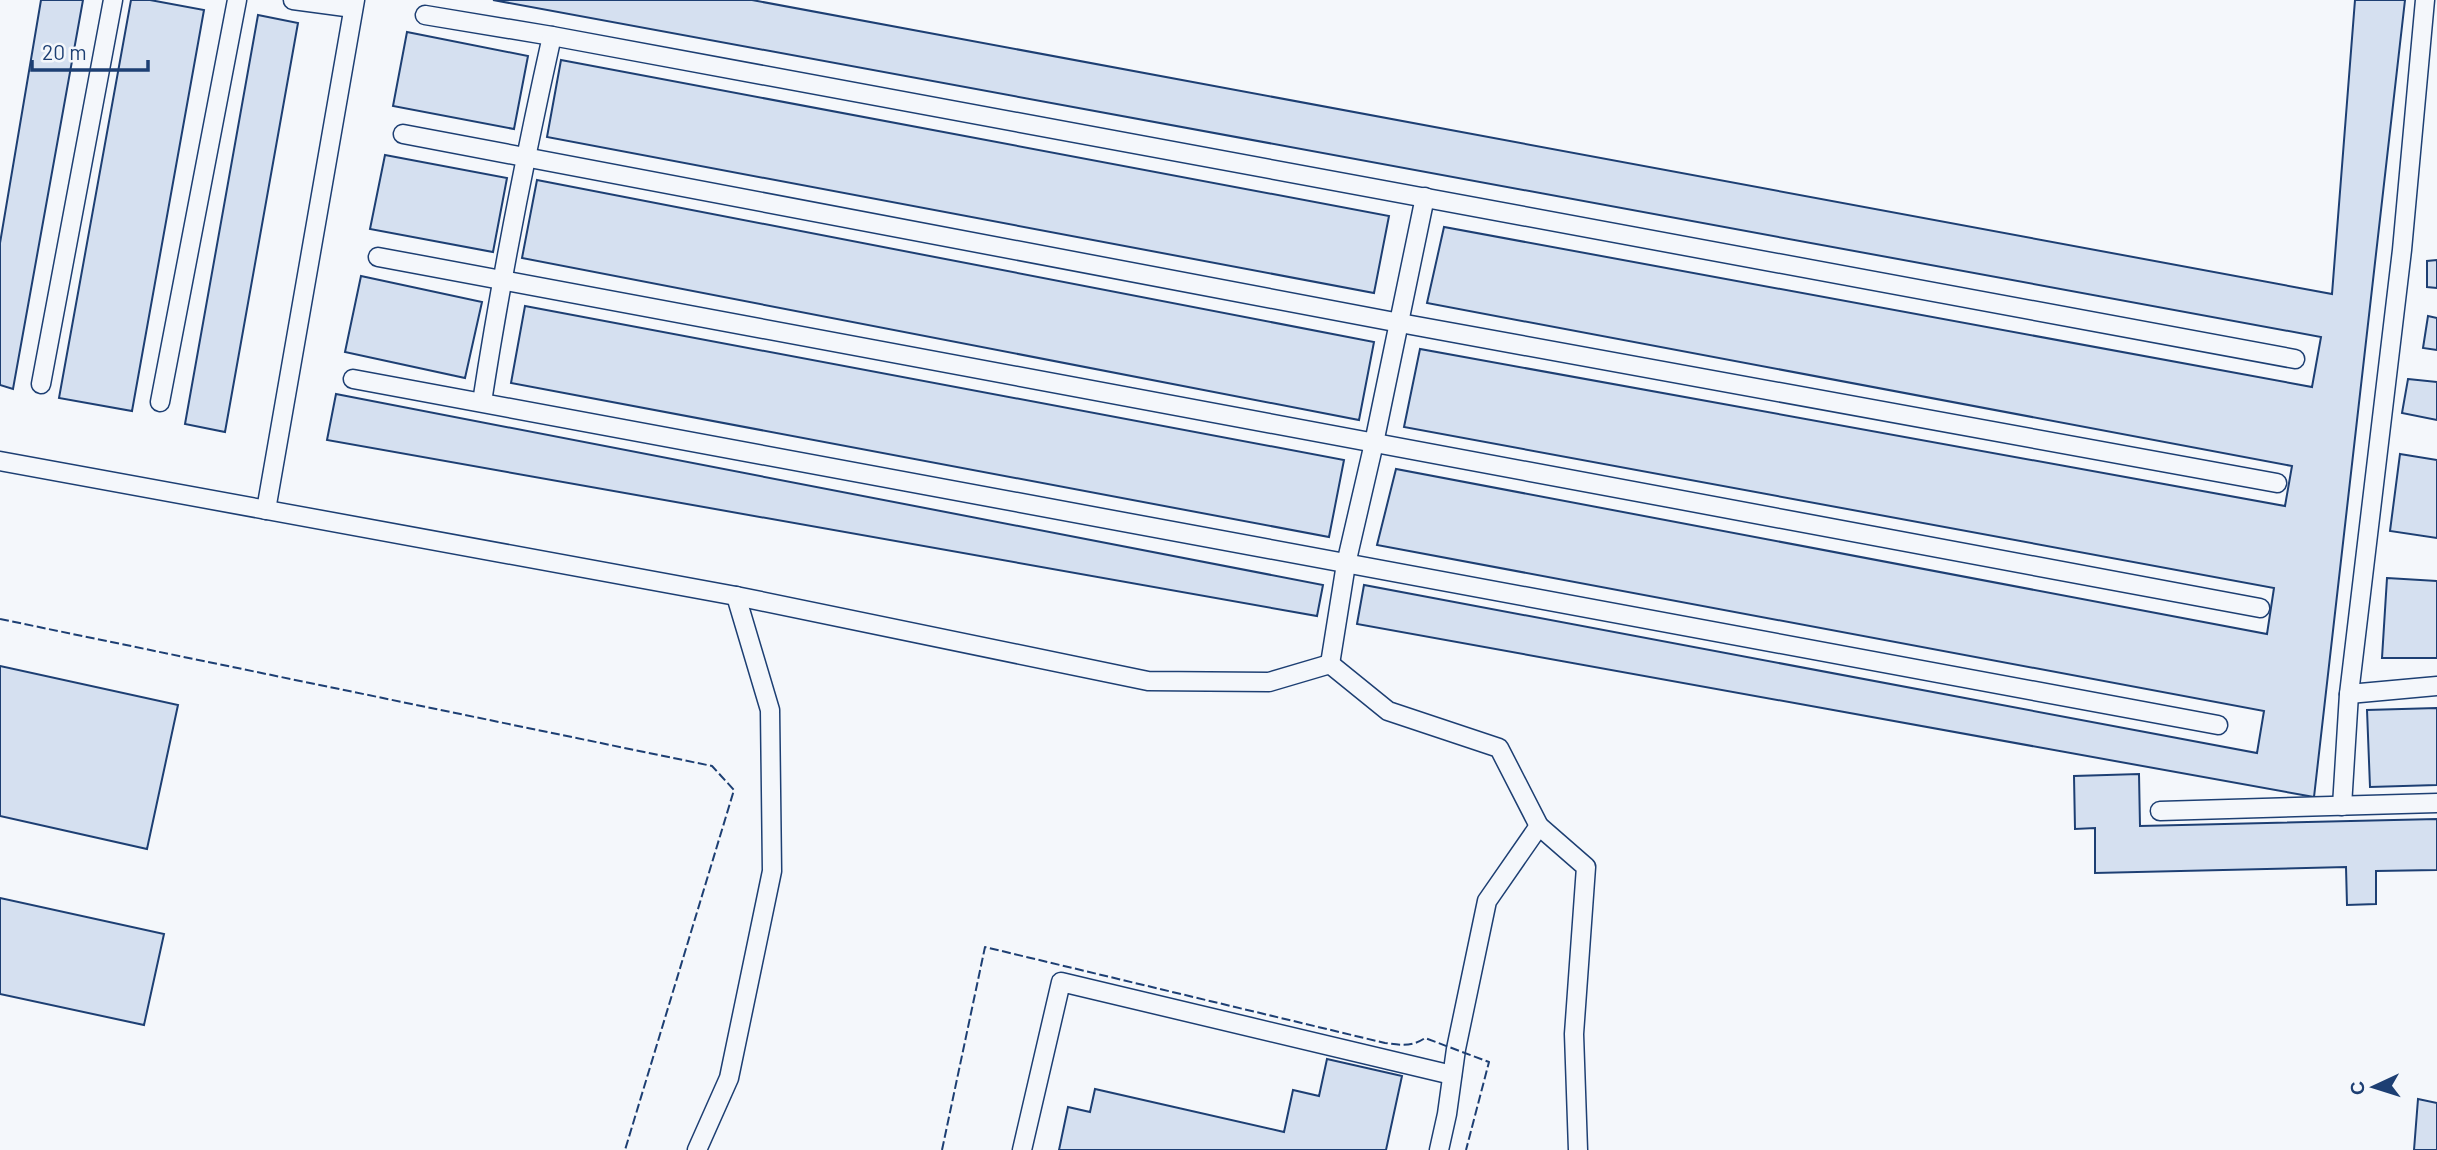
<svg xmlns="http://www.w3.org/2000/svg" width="2437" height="1150" font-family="Barlow,sans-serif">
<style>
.building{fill:#d5e0f0;stroke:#1d3f73;stroke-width:2}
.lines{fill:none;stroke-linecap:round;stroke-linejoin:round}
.lane-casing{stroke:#1d3f73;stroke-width:21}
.lane{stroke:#f4f7fb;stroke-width:18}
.fence{stroke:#1d3f73;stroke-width:2;stroke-dasharray:9 3.5;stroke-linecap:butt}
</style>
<rect width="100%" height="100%" fill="#f4f7fb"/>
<g class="building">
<polygon points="41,0 83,0 13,389 0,385 0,243"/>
<polygon points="131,0 150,0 204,10 132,411 59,398"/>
<polygon points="493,0 752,0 2332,294 2355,0 2405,0 2314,797 1357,624 1364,585 2257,753 2264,711 1377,545 1396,469 2267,634 2274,588 1404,427 1420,349 2285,506 2292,466 1427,303 1444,227 2312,387 2321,337"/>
<polygon points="258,15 298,23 225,432 185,424"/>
<polygon points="407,32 528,56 514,129 393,106"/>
<polygon points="561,60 1389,216 1374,293 547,137"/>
<polygon points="385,155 507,178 493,252 370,229"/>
<polygon points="537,180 1374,342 1359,420 522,258"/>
<polygon points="2437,260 2437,288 2427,287 2427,261"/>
<polygon points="361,276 482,302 465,378 345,352"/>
<polygon points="525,306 1344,460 1329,537 511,383"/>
<polygon points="2428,316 2437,318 2437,350 2423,348"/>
<polygon points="2408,379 2437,382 2437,420 2402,413"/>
<polygon points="336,394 1323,585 1317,616 327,440"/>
<polygon points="2400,454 2437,460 2437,538 2390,531"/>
<polygon points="2387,578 2437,581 2437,658 2382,658"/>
<polygon points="0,666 178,705 147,849 0,816"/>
<polygon points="2437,708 2437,785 2370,787 2367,710"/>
<polygon points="2139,774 2140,826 2437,819 2437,870 2376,871 2376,904 2347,905 2346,867 2095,873 2095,828 2075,829 2074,776"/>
<polygon points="0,898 164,934 144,1025 0,994"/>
<polygon points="1327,1059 1402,1076 1386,1150 1059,1150 1068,1107 1090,1112 1095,1089 1284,1132 1293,1090 1319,1096"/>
<polygon points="2418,1099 2437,1103 2437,1150 2414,1150"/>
</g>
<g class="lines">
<g class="lane-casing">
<g id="lane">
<polyline points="293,0 353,8"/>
<polyline points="425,15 552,36 2295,359"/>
<polyline points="403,134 1400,323 2277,483"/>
<polyline points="378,257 2260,608"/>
<polyline points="353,379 2218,725"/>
<polyline points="41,384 113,0"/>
<polyline points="160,402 237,0"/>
<path d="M482,402C501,279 525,157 552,36"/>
<polyline points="0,461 736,596 1148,681 1269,682 1330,664 1388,711 1499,748 1539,826 1586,867 1574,1034 1578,1150"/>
<polyline points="266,510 355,0"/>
<polyline points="1330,664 1346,564 1374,443 1425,197"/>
<polyline points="2349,694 2437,686"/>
<polyline points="2342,806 2349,694 2402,250 2425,0"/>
<polyline points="2160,811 2437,803"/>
<polyline points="697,1150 729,1078 772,871 770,710 736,596"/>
<polyline points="1022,1150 1061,982 1452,1075"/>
<polyline points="1439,1150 1447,1114 1456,1049 1487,901 1539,826"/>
</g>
</g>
<use href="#lane" class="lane"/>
<g class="fence">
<polyline points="0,619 712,766 734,790 625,1150"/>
<path d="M942,1150L985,947L1385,1043C1400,1045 1412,1047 1425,1038L1489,1062L1466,1150"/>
</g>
</g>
<g transform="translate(2374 1087) rotate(266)" stroke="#f4f7fb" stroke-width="5" paint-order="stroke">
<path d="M0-5L12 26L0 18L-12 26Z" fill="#1d3f73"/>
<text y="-10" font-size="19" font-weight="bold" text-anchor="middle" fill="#1d3f73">С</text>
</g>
<path d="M32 60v10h116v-10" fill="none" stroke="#1d3f73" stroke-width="3.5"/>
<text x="42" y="60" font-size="21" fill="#1d3f73" stroke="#f4f7fb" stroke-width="5" paint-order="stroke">20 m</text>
</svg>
